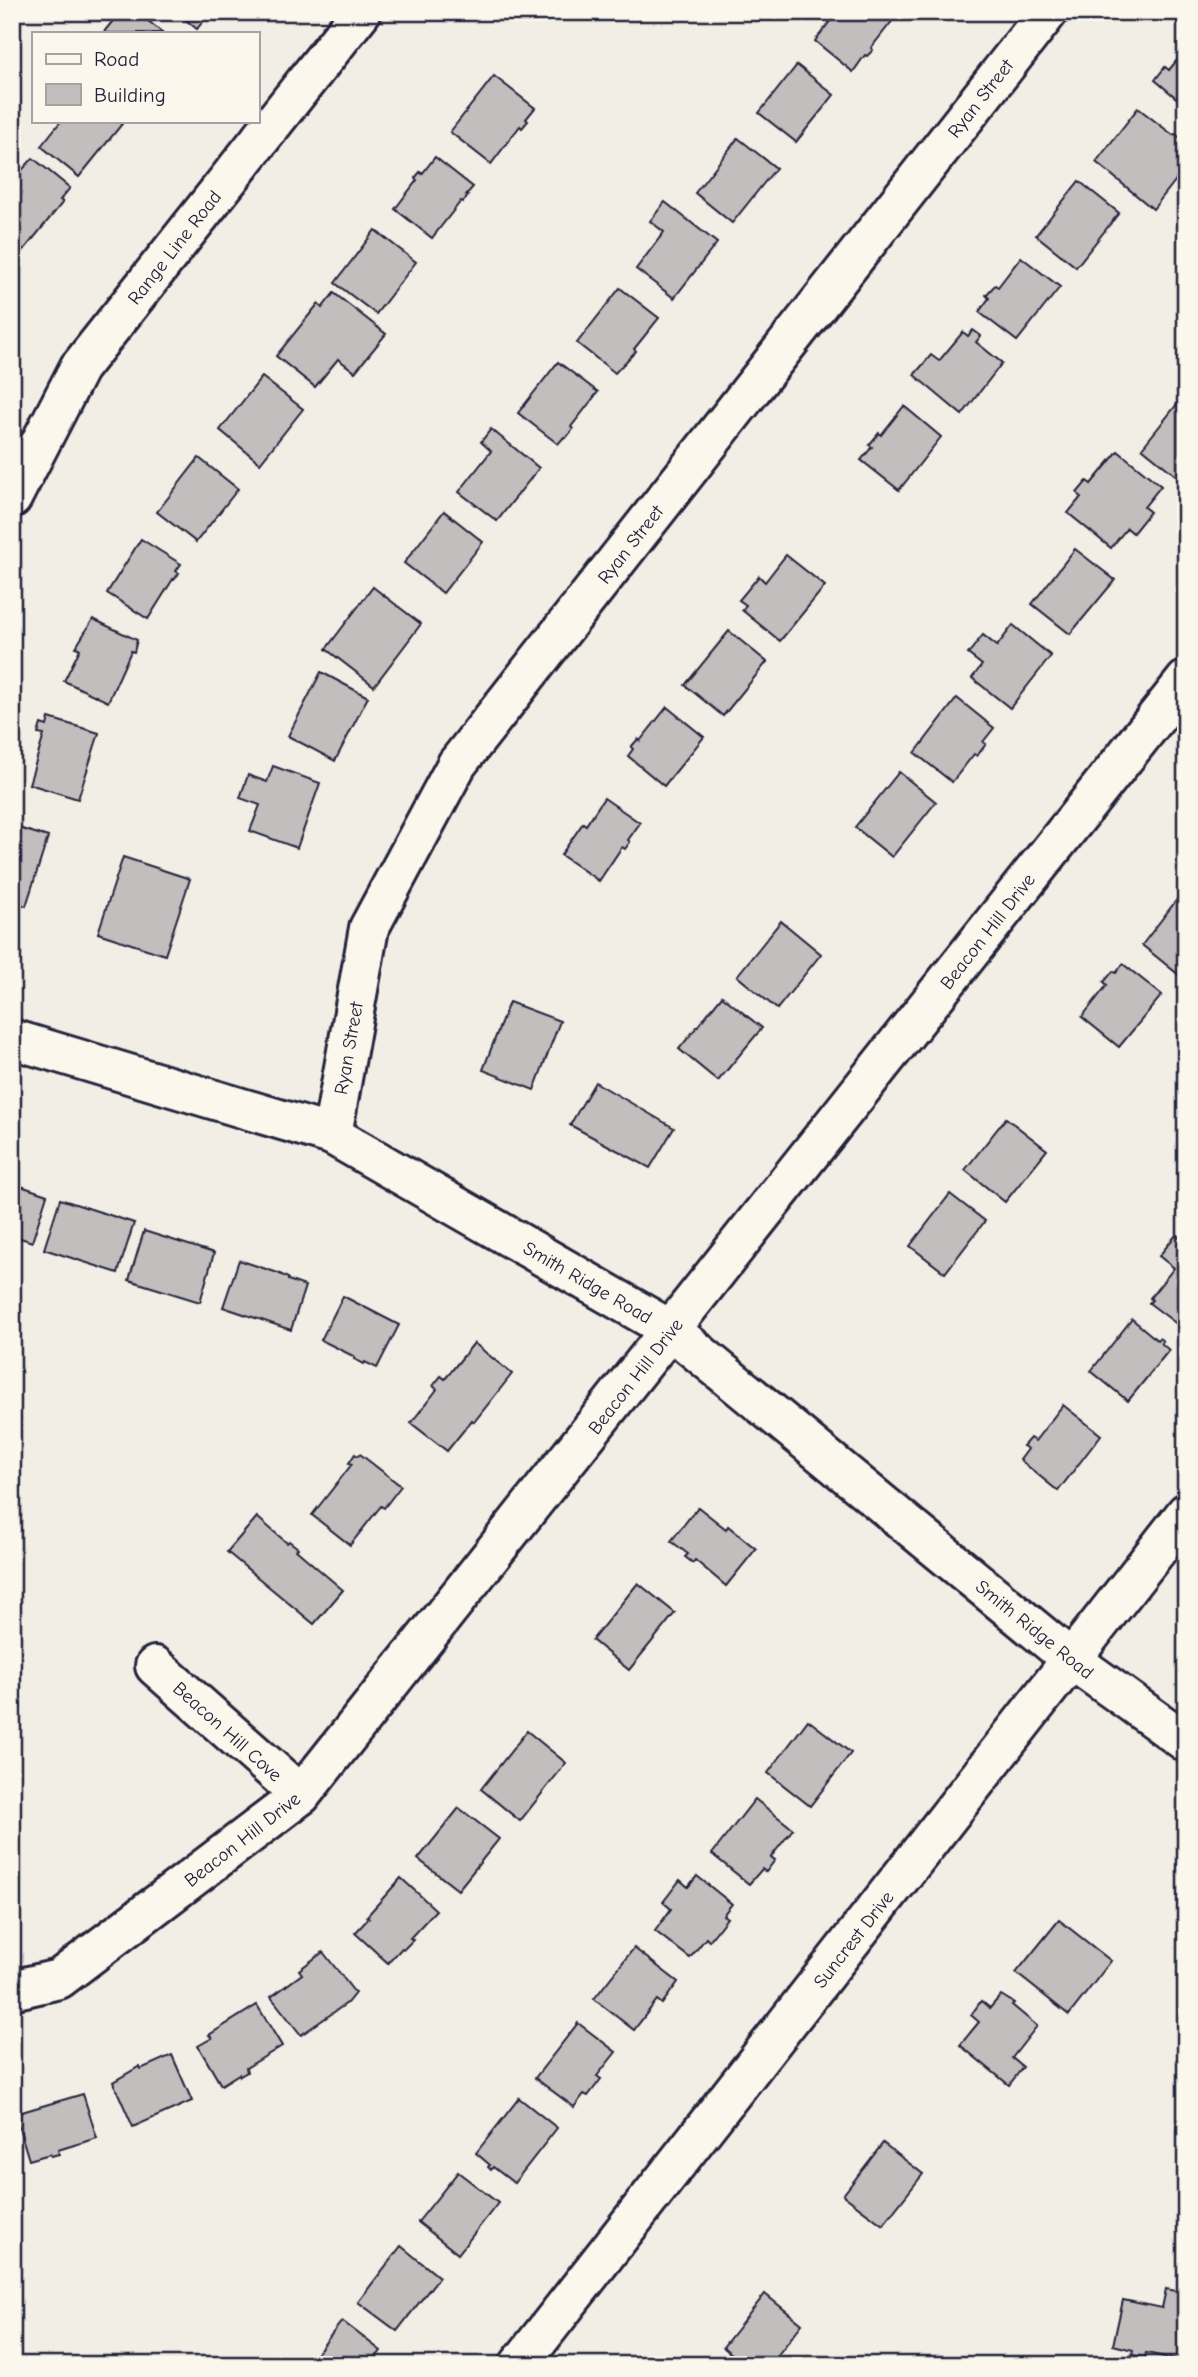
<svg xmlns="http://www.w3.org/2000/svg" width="1198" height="2377" font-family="'Comic Neue',sans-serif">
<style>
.building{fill:#c2bebe;stroke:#22223b;stroke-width:2}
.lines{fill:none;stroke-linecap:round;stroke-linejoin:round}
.minor-casing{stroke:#22223b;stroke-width:44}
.minor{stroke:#fbf7ec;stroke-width:38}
.labels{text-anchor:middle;stroke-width:5;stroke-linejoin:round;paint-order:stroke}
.street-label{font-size:19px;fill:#22223b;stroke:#fbf7ec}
</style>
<rect width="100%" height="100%" fill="#f2eee5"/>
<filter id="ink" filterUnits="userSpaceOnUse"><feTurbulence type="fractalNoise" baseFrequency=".0143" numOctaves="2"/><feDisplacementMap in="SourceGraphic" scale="14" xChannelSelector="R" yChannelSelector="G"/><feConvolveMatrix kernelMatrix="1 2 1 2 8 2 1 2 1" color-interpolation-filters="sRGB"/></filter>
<g filter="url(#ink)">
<g class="building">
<polygon points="120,12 137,12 163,33 103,33"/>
<polygon points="176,12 210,12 197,29"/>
<polygon points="837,12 883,12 893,20 871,48 873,50 867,56 865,55 853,72 815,41"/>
<polygon points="1186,49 1186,106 1155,80 1165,67 1169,70"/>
<polygon points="797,65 834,95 796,142 759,113"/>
<polygon points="494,76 535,108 526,119 528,121 522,128 520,126 491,164 450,132"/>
<polygon points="1138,108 1173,135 1175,134 1186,142 1186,167 1153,209 1096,162"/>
<polygon points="61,121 118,121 122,124 79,177 41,146"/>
<polygon points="738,138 776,168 732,223 695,193"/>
<polygon points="435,157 473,187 466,195 468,196 463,202 461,201 432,238 395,209 417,180 415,178 420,172 422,174"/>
<polygon points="33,158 70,188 60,200 63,202 24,250 12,240 12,181"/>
<polygon points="1079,181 1119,213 1076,267 1036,235"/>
<polygon points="665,202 717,243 674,298 636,269 664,232 650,221"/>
<polygon points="375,230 416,262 376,314 335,283"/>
<polygon points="1021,257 1060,287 1017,341 979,312 989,298 986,295 995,285 998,287"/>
<polygon points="620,288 659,318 634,349 636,351 615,373 577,343"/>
<polygon points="334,293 386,334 355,372 338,359 315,387 276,356 318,304 322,308"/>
<polygon points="973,330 981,336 976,342 1002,363 962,415 914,375 931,355 939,361 963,332 968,336"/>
<polygon points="558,362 598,392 571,427 573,429 566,438 564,437 558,444 518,413"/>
<polygon points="262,377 303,409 260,463 220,430"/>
<polygon points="1182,398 1186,401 1184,482 1142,448"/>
<polygon points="904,406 941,437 899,490 861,460 872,447 869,445 879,433 881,435"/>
<polygon points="491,429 539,468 497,521 459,492 491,451 481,442"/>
<polygon points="1118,451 1161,486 1144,507 1150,512 1133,533 1127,528 1111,548 1068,513 1081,497 1077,493 1087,481 1091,484"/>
<polygon points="199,458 238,489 196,542 157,512"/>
<polygon points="444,511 483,542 443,593 404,563"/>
<polygon points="141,539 181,564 176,571 179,573 174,580 173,579 148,619 107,593"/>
<polygon points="1075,549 1115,580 1070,634 1032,604"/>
<polygon points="786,555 825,586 780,641 742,610 746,605 739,600 759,576 765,582"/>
<polygon points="373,587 421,624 374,686 326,649"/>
<polygon points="93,619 137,640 134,652 131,651 108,702 64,681 80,649 76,647"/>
<polygon points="1013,625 1051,656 1010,708 972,678 982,665 968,654 983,635 997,646"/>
<polygon points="729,631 767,662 723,716 685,685"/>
<polygon points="321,672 368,697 335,761 288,736"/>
<polygon points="957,698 994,728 983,742 986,744 977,756 974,754 952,782 915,753"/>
<polygon points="667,707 704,737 664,786 628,756 633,749 631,747 638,739 640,741"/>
<polygon points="49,718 99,733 78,799 29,784 44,735 38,734 41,724 47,726"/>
<polygon points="273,766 320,783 297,848 250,831 260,805 240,798 248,775 267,782"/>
<polygon points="899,772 936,802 892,857 855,827"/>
<polygon points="604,798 640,823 628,840 630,842 625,849 622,847 599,881 561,855 583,823 586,825"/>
<polygon points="12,826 48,837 26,906 12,902"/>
<polygon points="123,857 190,879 165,955 98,933"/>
<polygon points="1182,893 1186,896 1186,967 1179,975 1142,945"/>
<polygon points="781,921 821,954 777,1009 737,976"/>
<polygon points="1123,964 1162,995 1119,1047 1082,1017 1107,985 1104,982 1113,971 1116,973"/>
<polygon points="722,996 762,1028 718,1081 679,1049"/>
<polygon points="509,1002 560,1021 534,1090 483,1070"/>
<polygon points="595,1082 674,1128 650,1168 570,1125"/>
<polygon points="1006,1118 1047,1150 1005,1202 965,1170"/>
<polygon points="12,1183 47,1195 32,1242 12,1235"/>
<polygon points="950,1194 985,1221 945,1273 910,1246"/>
<polygon points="60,1199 134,1223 118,1273 44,1249"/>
<polygon points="144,1231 214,1253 200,1302 129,1280"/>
<polygon points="1176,1235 1186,1243 1186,1331 1149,1303 1152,1300 1150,1298 1174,1268 1159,1256"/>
<polygon points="239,1260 278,1273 288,1278 288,1280 305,1286 291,1330 223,1307"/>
<polygon points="343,1296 399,1325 377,1368 365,1362 364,1364 354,1359 355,1357 321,1340"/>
<polygon points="1132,1319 1157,1340 1159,1338 1163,1341 1161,1343 1169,1350 1128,1401 1091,1371"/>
<polygon points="474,1343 512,1374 474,1422 472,1420 447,1451 411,1423 435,1392 437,1389 433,1386 441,1376 445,1379"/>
<polygon points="1063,1405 1101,1435 1058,1491 1020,1460 1028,1449 1023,1446 1030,1438 1035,1441"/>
<polygon points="355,1454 358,1456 360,1454 401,1486 384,1508 381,1506 350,1545 312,1515 352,1464 349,1463"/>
<polygon points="698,1507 726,1529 728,1526 756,1549 726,1586 695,1560 693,1563 685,1557 688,1554 671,1541"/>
<polygon points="257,1517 287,1543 289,1541 298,1548 296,1550 343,1590 314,1624 227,1552"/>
<polygon points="638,1583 675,1613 629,1670 592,1640"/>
<polygon points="808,1720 851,1753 810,1806 768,1773"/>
<polygon points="527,1731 566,1763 520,1821 481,1789"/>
<polygon points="755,1799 793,1829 771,1857 775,1860 766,1872 762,1869 749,1884 712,1854"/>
<polygon points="459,1808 499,1839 458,1890 418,1859"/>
<polygon points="697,1876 732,1904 723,1915 727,1918 709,1941 706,1938 690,1958 655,1931 671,1909 663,1902 680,1880 688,1887"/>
<polygon points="401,1878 436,1910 410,1938 413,1940 404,1949 402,1948 388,1963 355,1933 369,1918 367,1916"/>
<polygon points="1059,1920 1111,1961 1069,2015 1016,1973"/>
<polygon points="634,1948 678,1982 662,2004 657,2000 634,2030 594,1999"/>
<polygon points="323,1952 355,1993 347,2003 301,2035 271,1997 302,1974 299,1970"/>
<polygon points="1001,1995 1014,2003 1012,2005 1037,2026 1012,2058 1023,2067 1009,2085 960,2045 979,2022 971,2015 981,2001 990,2008"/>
<polygon points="257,2005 282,2046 246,2068 247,2072 240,2076 239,2074 221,2085 198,2046 212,2038 209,2035"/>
<polygon points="578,2023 616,2052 597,2076 601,2079 588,2096 584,2094 574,2107 535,2078"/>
<polygon points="172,2055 192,2101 133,2127 113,2082 140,2066 141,2069"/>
<polygon points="83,2094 97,2138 58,2150 59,2154 51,2156 50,2154 29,2160 15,2114"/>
<polygon points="519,2098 557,2128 514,2183 493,2167 491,2170 488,2167 490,2165 476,2153"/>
<polygon points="883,2143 923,2174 883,2225 843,2195"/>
<polygon points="458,2172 498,2203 458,2254 418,2222"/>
<polygon points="401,2246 439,2277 397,2331 358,2302"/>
<polygon points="1166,2289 1186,2293 1186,2328 1179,2360 1146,2353 1145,2358 1132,2355 1133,2350 1113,2345 1123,2300 1162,2308"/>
<polygon points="765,2294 802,2324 770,2365 745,2365 723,2347"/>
<polygon points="342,2321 381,2351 370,2365 308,2365"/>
</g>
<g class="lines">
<g class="minor-casing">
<g id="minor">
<polyline points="12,498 79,368 361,12"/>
<polyline points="12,1039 332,1135 671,1330 1072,1660 1186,1742"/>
<polyline points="332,1135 369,928 457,764 1048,12"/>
<polyline points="155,1666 301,1795"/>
<polyline points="12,1990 59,1979 301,1795 1186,680"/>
<polyline points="519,2365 1186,1513"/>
</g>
</g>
<use href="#minor" class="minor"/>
</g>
</g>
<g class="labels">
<g class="street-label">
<text transform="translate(980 98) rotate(-52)" y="7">Ryan Street</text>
<text transform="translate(174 247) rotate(-52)" y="7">Range Line Road</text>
<text transform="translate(630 544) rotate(-52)" y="7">Ryan Street</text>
<text transform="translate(987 931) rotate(-52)" y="7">Beacon Hill Drive</text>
<text transform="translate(348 1048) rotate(-80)" y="7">Ryan Street</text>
<text transform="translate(588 1282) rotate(30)" y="7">Smith Ridge Road</text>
<text transform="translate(635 1376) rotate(-52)" y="7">Beacon Hill Drive</text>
<text transform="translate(1035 1629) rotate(39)" y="7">Smith Ridge Road</text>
<text transform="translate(228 1731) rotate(42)" y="7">Beacon Hill Cove</text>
<text transform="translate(242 1839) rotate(-38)" y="7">Beacon Hill Drive</text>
<text transform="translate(853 1939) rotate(-52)" y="7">Suncrest Drive</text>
</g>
</g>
<rect width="1198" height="2377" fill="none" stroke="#fbf7ec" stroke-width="42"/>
<rect x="21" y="21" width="1156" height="2335" fill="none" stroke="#22223b" stroke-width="2.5" filter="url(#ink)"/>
<rect x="32" y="32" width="228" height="91" fill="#fbf7ec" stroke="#a4a2a5" stroke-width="2"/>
<rect x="46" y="54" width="35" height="10" fill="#fbf7ec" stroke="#a4a2a5" stroke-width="2"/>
<text x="94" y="66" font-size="21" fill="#22223b">Road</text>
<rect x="46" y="84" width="35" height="21" fill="#c2bebe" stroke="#a4a2a5" stroke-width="2"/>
<text x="94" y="102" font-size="21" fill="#22223b">Building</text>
</svg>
